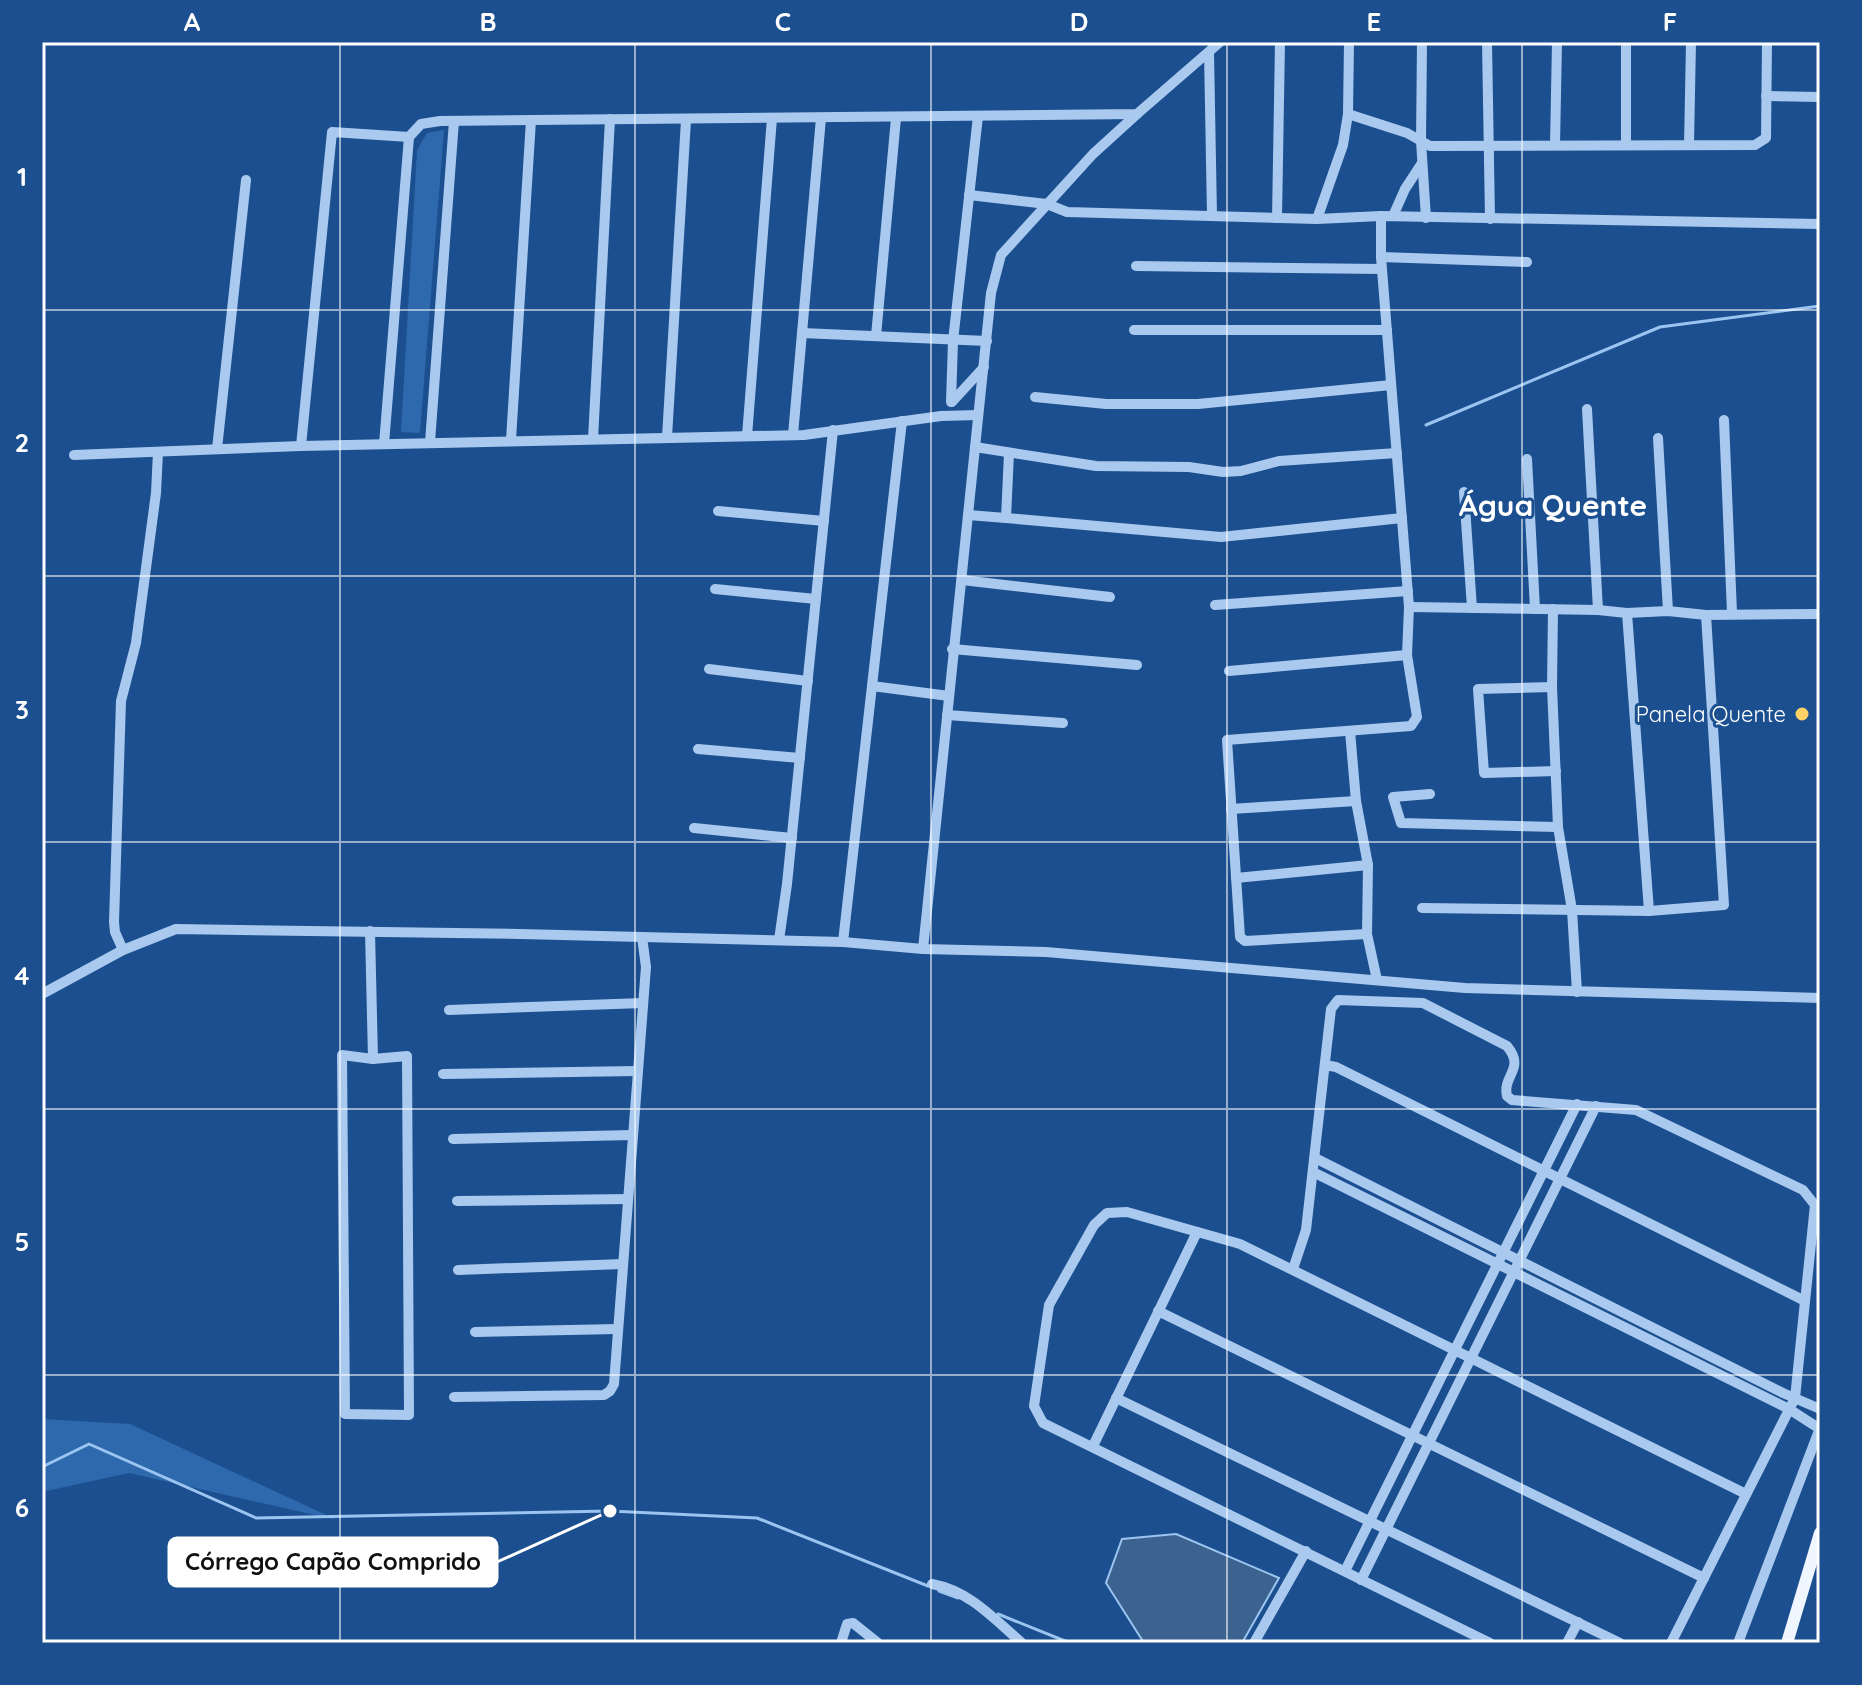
<svg xmlns="http://www.w3.org/2000/svg" width="1862" height="1685" font-family="Quicksand,sans-serif">
<style>
.green{fill:#2e69ad}
.water{fill:#3c6290;stroke:#9cc4f0;stroke-width:2}
.lines{fill:none;stroke-linecap:round;stroke-linejoin:round}
.stream{stroke:#9cc4f0;stroke-width:3}
.minor{stroke:#a9c9ee;stroke-width:10}
.major{stroke:#f0f6ff;stroke-width:12}
.grid{fill:none;stroke:#fff;stroke-width:2;stroke-opacity:0.55}
.poi-dot{fill:#ffd166;stroke:#1b4f8f;stroke-width:3}
.labels{text-anchor:middle;stroke-width:6;stroke-linejoin:round;paint-order:stroke}
.poi-label{font-size:22px;fill:#fff;stroke:#1b4f8f;text-anchor:end}
.district-label{font-size:30px;font-weight:bold;fill:#fff;stroke:#1b4f8f}
.leader{fill:none;stroke:#fff;stroke-width:3}
.callout-dot{fill:#fff;stroke:#1b4f8f;stroke-width:3}
.callout{fill:#fff;stroke:#fff;stroke-width:3}
.callout-label{font-size:24px;text-anchor:middle;font-weight:bold;fill:#111}
.neatline{fill:none;stroke:#fff;stroke-width:3}
.grid-label{font-size:26px;text-anchor:middle;font-weight:bold;fill:#fff}
</style>
<rect width="100%" height="100%" fill="#1b4f8f"/>
<g class="green">
<polygon points="444,130 420,433 401,432 417,150 427,133"/>
<polygon points="42,1419 130,1424 337,1520 129,1473 42,1492"/>
</g>
<polygon class="water" points="1176,1534 1279,1578 1242,1643 1144,1643 1106,1583 1122,1539"/>
<g class="lines">
<g class="stream">
<polyline points="1426,425 1660,327 1820,306"/>
<polyline points="42,1467 89,1444 256,1518 610,1511 757,1518 928,1586"/>
<polyline points="939,1591 958,1598"/>
<polyline points="998,1614 1070,1643"/>
</g>
<g class="minor">
<polyline points="1422,42 1421,141 1426,218"/>
<polyline points="1487,42 1490,219"/>
<polyline points="1209,52 1212,216"/>
<polyline points="1766,96 1820,97"/>
<polyline points="1348,114 1407,133 1430,146 1755,145 1766,138 1767,42"/>
<polyline points="1555,145 1557,42"/>
<polyline points="1626,145 1626,42"/>
<polyline points="1689,145 1691,42"/>
<polyline points="969,195 1047,204 1067,212 1317,219 1381,216"/>
<polyline points="1393,216 1405,189 1422,163"/>
<polyline points="1277,218 1280,42"/>
<polyline points="1317,219 1343,145 1348,114 1349,42"/>
<polyline points="1381,257 1527,262"/>
<polyline points="1136,266 1382,269"/>
<polyline points="1134,330 1387,330"/>
<polyline points="802,333 987,341"/>
<polyline points="876,336 896,118"/>
<polyline points="1035,397 1106,404 1198,404 1391,385"/>
<polyline points="951,402 953,341 978,116"/>
<polyline points="952,402 984,367"/>
<polyline points="1587,409 1598,610"/>
<polyline points="1724,420 1732,613"/>
<polyline points="793,435 821,118"/>
<polyline points="747,436 772,118"/>
<polyline points="667,437 686,120"/>
<polyline points="1658,438 1668,611"/>
<polyline points="593,439 610,119"/>
<polyline points="511,440 531,120"/>
<polyline points="430,442 454,121"/>
<polyline points="384,444 409,137 421,124 440,121 1137,114 1220,42"/>
<polyline points="301,446 332,132 409,137"/>
<polyline points="975,447 1096,466 1189,467 1223,472 1241,471 1279,461 1397,453"/>
<polyline points="217,449 246,180"/>
<polyline points="1009,453 1006,518 1221,537 1402,518"/>
<polyline points="74,455 301,446 804,435 941,416 978,415"/>
<polyline points="1527,459 1535,609"/>
<polyline points="1464,492 1472,608"/>
<polyline points="718,511 824,521"/>
<polyline points="968,515 1006,518"/>
<polyline points="962,580 1110,597"/>
<polyline points="715,589 816,599"/>
<polyline points="1215,605 1408,591"/>
<polyline points="1409,607 1598,610 1627,613 1668,611 1706,615 1820,614"/>
<polyline points="1553,609 1552,687 1558,827 1572,910 1577,992"/>
<polyline points="1627,613 1649,911"/>
<polyline points="952,649 1137,665"/>
<polyline points="709,669 808,681"/>
<polyline points="1229,671 1407,655"/>
<polyline points="872,686 949,696"/>
<polyline points="1552,687 1478,689 1484,773 1556,771"/>
<polyline points="947,715 1063,723"/>
<polyline points="1350,731 1356,801 1368,865 1367,934 1377,980"/>
<polyline points="698,749 800,758"/>
<polyline points="1430,794 1393,797 1401,823 1558,827"/>
<polyline points="1231,809 1356,801"/>
<polyline points="694,828 792,838"/>
<polyline points="1236,878 1368,865"/>
<polyline points="1422,908 1649,911 1724,905 1706,615"/>
<polyline points="370,931 373,1059"/>
<polyline points="1367,934 1245,941 1240,937 1227,740 1411,726 1417,717 1407,655 1409,607 1381,257 1381,216 1820,224"/>
<polyline points="779,940 787,884 833,430"/>
<polyline points="843,942 902,421"/>
<polyline points="923,949 991,293 1001,255 1093,154 1137,114"/>
<polyline points="123,950 115,932 114,922 121,701 136,643 156,493 158,452"/>
<polyline points="42,994 123,950 176,929 520,934 843,942 923,949 1046,952 1465,988 1820,998"/>
<polyline points="449,1010 643,1003"/>
<polygon points="342,1055 373,1059 407,1056 409,1415 345,1414"/>
<polyline points="1325,1065 1336,1067 1805,1301"/>
<polyline points="443,1074 637,1071"/>
<polyline points="453,1139 633,1135"/>
<polyline points="1315,1158 1783,1393 1820,1409"/>
<polyline points="1313,1172 1789,1409 1820,1429"/>
<polyline points="457,1201 628,1199"/>
<path d="M1293,1269L1306,1230L1331,1009L1338,1000L1423,1003L1507,1046C1526,1069 1502,1075 1507,1096L1512,1100L1636,1110L1803,1190L1815,1205L1795,1398L1671,1643"/>
<polyline points="458,1270 623,1264"/>
<polyline points="1158,1311 1704,1578"/>
<polyline points="475,1332 618,1329"/>
<polyline points="454,1397 604,1395 610,1391 614,1384 646,967 642,937"/>
<polyline points="1116,1398 1620,1643"/>
<polyline points="1093,1446 1197,1232"/>
<polyline points="1345,1571 1577,1104"/>
<polyline points="1361,1580 1596,1106"/>
<path d="M932,1584C970,1591 994,1619 1022,1643"/>
<polyline points="841,1643 847,1624 853,1623 878,1643"/>
<polyline points="1254,1643 1306,1551"/>
<polyline points="1490,1643 1043,1423 1034,1406 1049,1305 1094,1225 1107,1213 1127,1212 1240,1244 1746,1494"/>
<polyline points="1567,1643 1578,1622"/>
<polyline points="1738,1643 1820,1428"/>
</g>
<polyline class="major" points="1787,1643 1820,1533"/>
</g>
<path class="grid" d="M340,42V1643M635,42V1643M931,42V1643M1227,42V1643M1522,42V1643M42,310H1820M42,576H1820M42,842H1820M42,1109H1820M42,1375H1820"/>
<circle class="poi-dot" cx="1802" cy="714" r="8"/>
<g class="labels">
<g class="poi-label">
<text x="1786" y="722">Panela Quente</text>
</g>
<g class="district-label">
<text x="1553" y="516">Água Quente</text>
</g>
</g>
<path class="leader" d="M610 1511L497 1562"/>
<circle class="callout-dot" cx="610" cy="1511" r="8"/>
<rect class="callout" x="169" y="1538" width="328" height="48" rx="8"/>
<g class="callout-label">
<text x="333" y="1570">Córrego Capão Comprido</text>
</g>
<rect width="1862" height="1685" fill="none" stroke="#1b4f8f" stroke-width="88"/>
<rect x="44" y="44" width="1774" height="1597" class="neatline"/>
<g class="grid-label">
<text x="192" y="31">A</text>
<text x="488" y="31">B</text>
<text x="783" y="31">C</text>
<text x="1079" y="31">D</text>
<text x="1374" y="31">E</text>
<text x="1670" y="31">F</text>
<text x="22" y="186">1</text>
<text x="22" y="452">2</text>
<text x="22" y="719">3</text>
<text x="22" y="985">4</text>
<text x="22" y="1251">5</text>
<text x="22" y="1517">6</text>
</g>
</svg>
